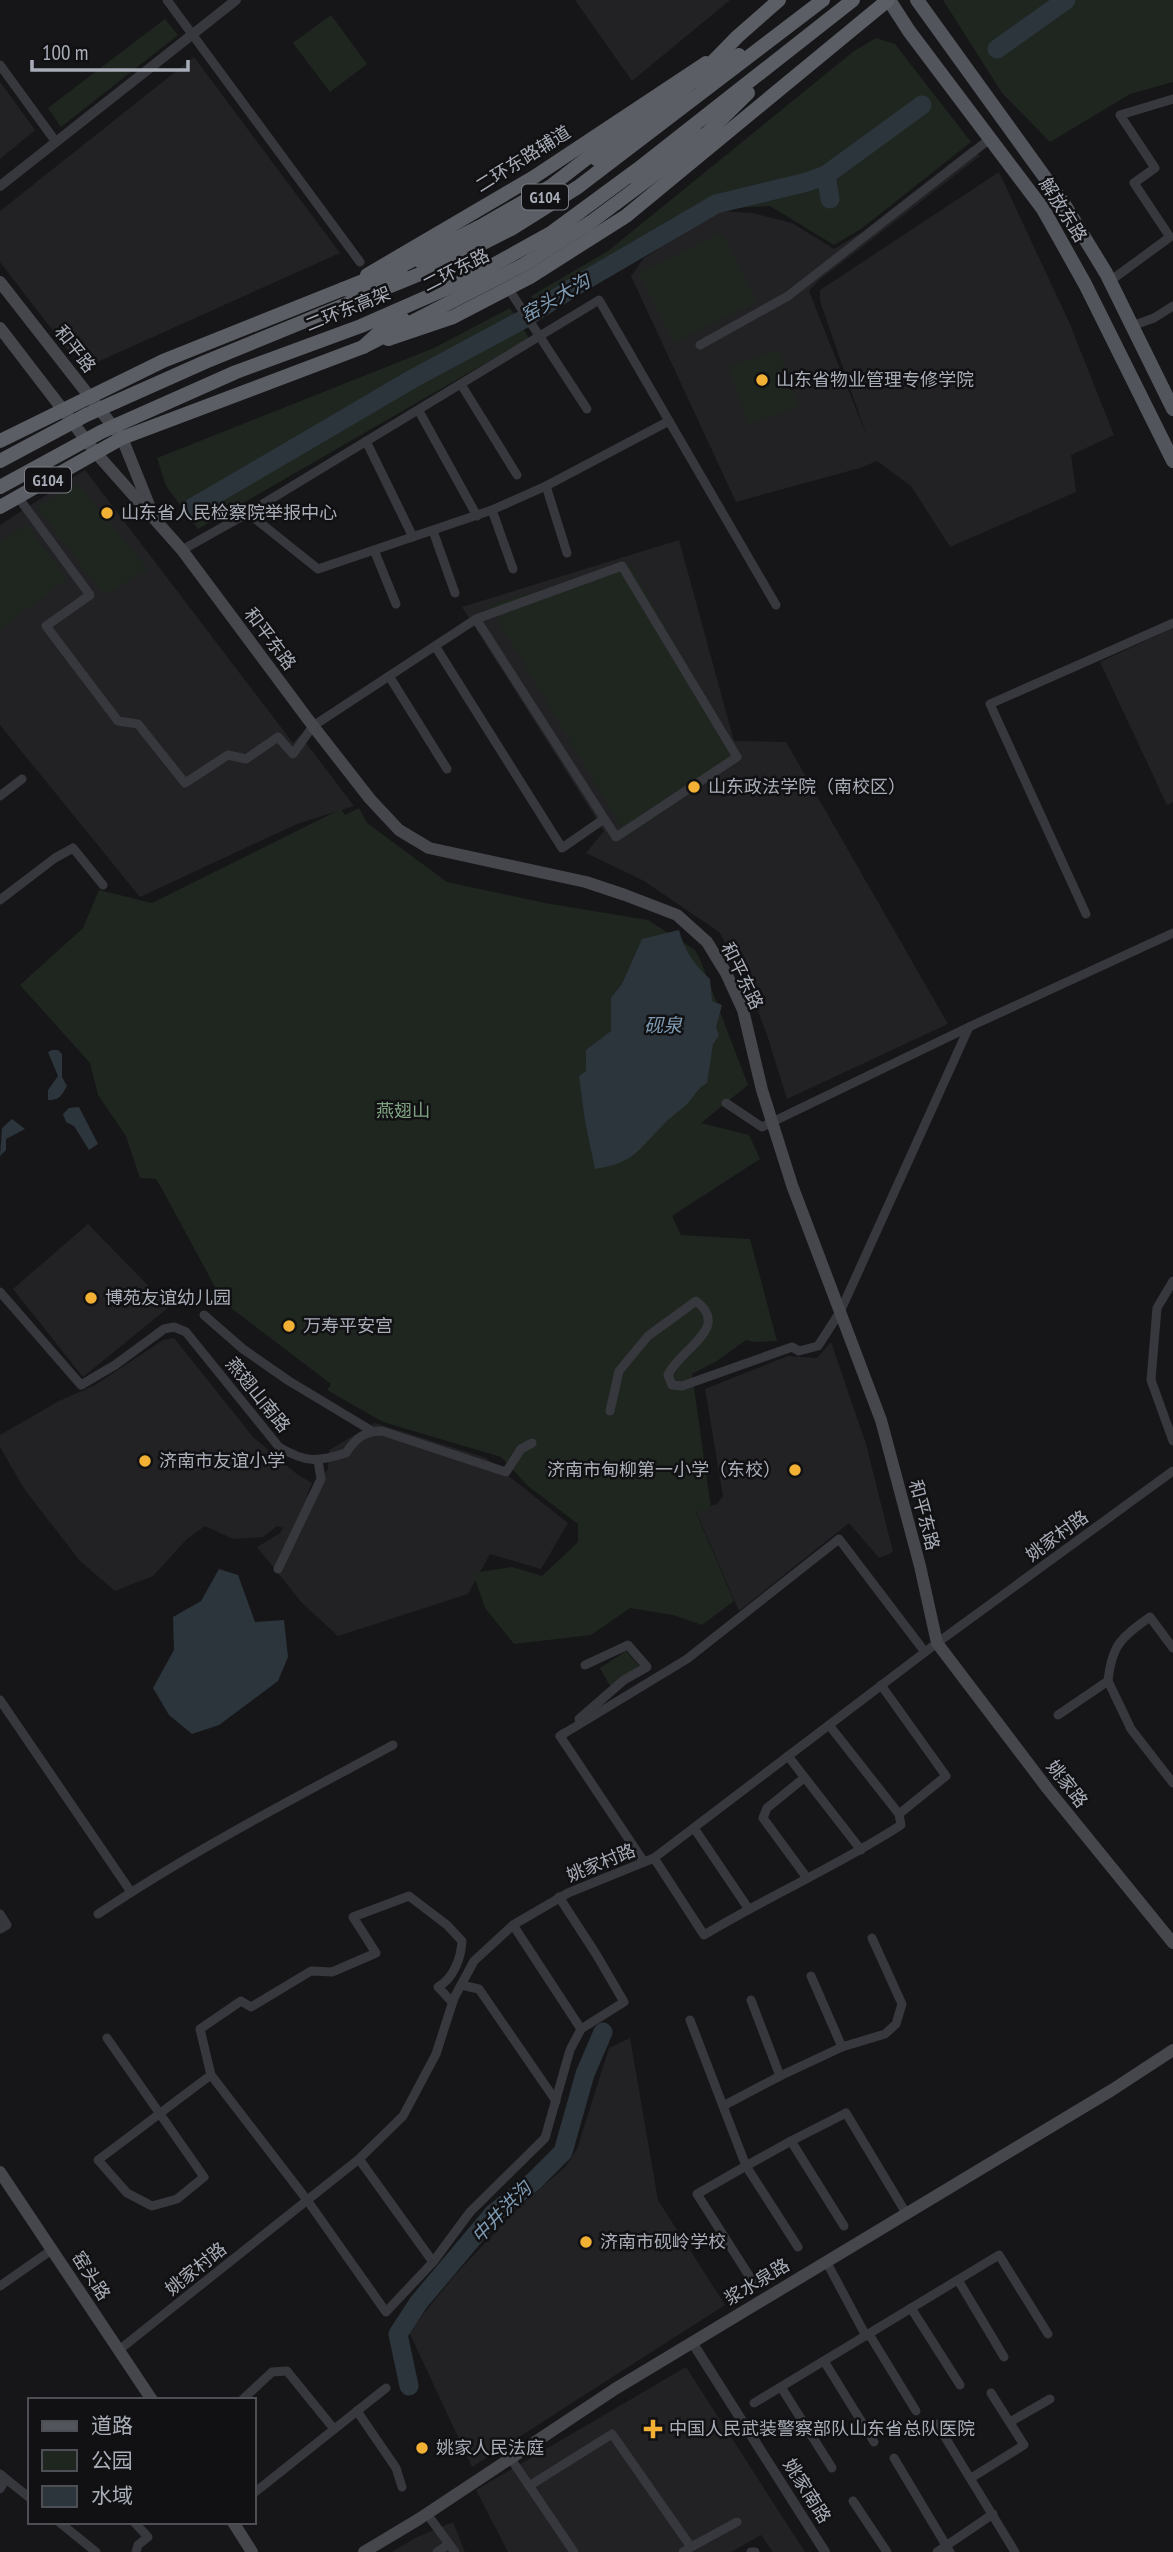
<svg xmlns="http://www.w3.org/2000/svg" width="1173" height="2552" font-family="'PT Sans Narrow','Noto Sans SC',sans-serif">
<style>
.built{fill:#222225}
.green{fill:#1e261f}
.water{fill:#2c353c}
.lines{fill:none;stroke-linecap:round;stroke-linejoin:round}
.river{stroke:#2c353c;stroke-width:19}
.minor{stroke:#37383d;stroke-width:9}
.tertiary{stroke:#37383d;stroke-width:10}
.secondary{stroke:#45474d;stroke-width:12}
.primary{stroke:#53555c;stroke-width:14}
.trunk{stroke:#5b5e65;stroke-width:14}
.trunk-bridge{stroke:#5b5e65;stroke-width:14}
.poi-dot{fill:#f2b134;stroke:#111113;stroke-width:2.5}
.labels{text-anchor:middle;stroke-width:5;stroke-linejoin:round;paint-order:stroke}
.shield{fill:#111113;stroke:#7b7e86;stroke-width:2}
.shield-label{font-size:16px;font-weight:bold;fill:#a8adb8}
.street-label{font-size:18px;fill:#a8adb8;stroke:#111113}
.poi-label{font-size:18px;fill:#a8adb8;stroke:#111113;text-anchor:start}
.park-label{font-size:18px;fill:#7fa381;stroke:#111113}
.water-label{font-size:19px;font-style:italic;fill:#7f9bb3;stroke:#111113}
</style>
<rect width="100%" height="100%" fill="#161618"/>
<g class="built">
<polygon points="575,0 730,0 632,81"/>
<polygon points="194,57 340,253 95,363 67,349 0,262 0,211"/>
<polygon points="0,82 35,130 0,159"/>
<polygon points="972,146 980,156 818,281 809,291 867,437 820,301 820,290 999,172 1069,322 1114,435 1071,455 1076,492 950,547 911,486 877,461 860,468 736,502 631,276 644,258 719,211 752,213 792,223 834,249 862,232"/>
<polygon points="85,470 293,743 300,735 354,806 297,824 140,897 0,725 0,525"/>
<polygon points="679,540 734,741 786,742 948,1024 787,1099 767,1035 743,971 719,932 644,881 586,853 604,831 462,607"/>
<polygon points="1173,628 1173,802 1167,805 1100,662"/>
<polygon points="88,1224 169,1307 83,1377 13,1289"/>
<polygon points="174,1338 253,1437 298,1475 312,1483 306,1497 328,1469 329,1450 375,1423 486,1458 568,1523 541,1569 490,1554 468,1594 338,1636 302,1603 257,1547 280,1533 283,1528 277,1526 263,1537 233,1539 205,1526 187,1539 153,1576 115,1591 80,1561 25,1490 0,1447 0,1435 59,1401 95,1385 163,1340"/>
<polygon points="831,1342 866,1444 893,1552 879,1558 849,1523 739,1611 696,1511 717,1504 723,1496 705,1389 788,1356 817,1358"/>
<polygon points="630,2038 658,2200 725,2305 472,2467 409,2332 454,2276 518,2208 565,2167 577,2149 609,2048"/>
<polygon points="686,2367 805,2552 773,2552 761,2535 731,2552 508,2552 476,2490"/>
<polygon points="453,2522 465,2552 392,2552 415,2538"/>
</g>
<g class="green">
<polygon points="943,0 1173,0 1173,82 1130,94 1050,142 1002,93"/>
<polygon points="331,15 367,64 330,92 293,43"/>
<polygon points="165,19 178,35 61,127 48,108"/>
<polygon points="876,38 895,44 971,142 861,229 834,245 770,206 719,209 713,199 541,314 531,296 608,251 854,51"/>
<polygon points="722,233 757,302 674,343 639,273"/>
<polygon points="510,308 529,338 198,529 166,486 157,458 434,348"/>
<polygon points="778,350 799,406 749,425 728,368"/>
<polygon points="78,483 148,570 104,595 37,507"/>
<polygon points="27,525 67,579 0,629 0,540"/>
<polygon points="630,564 741,759 627,837 489,605"/>
<polygon points="359,808 367,823 447,882 545,903 648,920 695,950 700,959 748,1085 701,1123 749,1135 760,1159 672,1216 681,1235 750,1239 777,1341 754,1342 746,1340 717,1361 692,1374 711,1508 696,1512 734,1601 702,1625 673,1615 630,1608 591,1635 514,1644 485,1608 473,1573 512,1567 542,1576 578,1542 578,1524 528,1486 501,1457 383,1422 327,1390 331,1384 223,1302 161,1187 156,1179 140,1178 126,1136 98,1095 90,1063 20,985 83,928 99,890 152,903 341,809 345,815"/>
<polygon points="626,1651 640,1667 610,1686 600,1668"/>
</g>
<g class="water">
<path d="M679,930C684,950 695,966 710,979L712,1001L722,1005L716,1027L719,1035L713,1044L707,1083C697,1089 695,1095 688,1103C680,1111 670,1117 663,1125C637,1151 634,1163 595,1169L585,1121L579,1076L586,1071V1050L611,1031V998L622,984L642,939Z"/>
<path d="M52,1050H58L62,1054V1077L67,1086C62,1095 59,1101 48,1100V1090L58,1076L48,1052Z"/>
<polygon points="79,1107 98,1144 89,1150 74,1126 66,1122 63,1114 69,1108"/>
<polygon points="12,1119 25,1129 6,1139 6,1150 0,1156 2,1128"/>
<polygon points="219,1569 238,1575 255,1622 284,1620 288,1657 278,1681 219,1725 192,1734 169,1715 153,1688 174,1650 173,1617 201,1601"/>
</g>
<g class="lines">
<g class="river">
<polyline points="997,49 1066,0"/>
<polyline points="826,175 830,199"/>
<polyline points="192,508 414,378 522,320 577,285 716,204 807,182 826,175 922,105"/>
<polyline points="409,2386 398,2334 419,2302 493,2214 534,2181 563,2152 585,2074 603,2032"/>
</g>
<g class="minor">
<polyline points="167,0 360,262"/>
<polyline points="0,65 56,142"/>
<polyline points="1110,281 1170,237 1134,183 1155,168 1120,115 1173,99"/>
<polyline points="508,288 587,409"/>
<polyline points="1132,326 1154,318 1173,306"/>
<polyline points="700,345 788,296 991,138"/>
<polyline points="462,386 517,475"/>
<polyline points="420,413 477,516"/>
<polyline points="669,421 776,605"/>
<polyline points="366,441 413,537"/>
<polyline points="546,486 567,553"/>
<polyline points="18,497 90,595 46,626 118,721 138,724 185,783 228,755 246,759 278,737 293,754 313,726 476,619 622,566 737,757 616,837 476,619"/>
<polyline points="492,510 513,569"/>
<polyline points="433,531 455,593"/>
<polyline points="182,550 248,513 599,300 669,421 546,486 492,510 318,569 248,513"/>
<polyline points="374,550 396,604"/>
<polyline points="437,649 562,848 604,819"/>
<polyline points="389,676 447,769"/>
<polyline points="0,796 22,779"/>
<polyline points="0,900 55,858 73,848 103,885"/>
<polyline points="1086,914 990,704 1173,623"/>
<polyline points="726,1103 762,1127 969,1027"/>
<polyline points="1173,1281 1157,1308 1151,1380 1173,1441"/>
<path d="M0,1292L81,1385L115,1365L164,1329L174,1327L186,1332L279,1447C306,1463 317,1462 346,1453C355,1439 364,1431 382,1431L506,1472L521,1449L532,1443"/>
<polyline points="204,1315 243,1349 289,1381 372,1431"/>
<path d="M610,1411L619,1371L648,1336L696,1301C732,1328 679,1349 668,1375L672,1385L682,1386L792,1347L799,1351L818,1346L840,1312L969,1027L1173,933"/>
<polyline points="278,1569 321,1479 318,1460"/>
<polyline points="1108,1681 1131,1729 1173,1783"/>
<polyline points="0,1700 131,1892"/>
<path d="M1058,1715L1108,1681C1112,1644 1121,1638 1150,1617L1173,1648"/>
<polyline points="579,1719 624,1680 647,1667 628,1645 585,1665"/>
<polyline points="829,1725 899,1814"/>
<polyline points="564,1733 560,1736 644,1862"/>
<polyline points="560,1736 687,1659 839,1539 925,1652"/>
<polyline points="788,1756 861,1850"/>
<polyline points="804,1778 767,1808 763,1818 807,1878"/>
<polyline points="694,1828 748,1908"/>
<path d="M654,1858L704,1935C768,1896 838,1866 901,1825L899,1814L946,1776L881,1685"/>
<polyline points="0,1914 7,1925 0,1929"/>
<path d="M98,1914C192,1851 293,1799 393,1745"/>
<polyline points="513,1925 581,2029"/>
<polyline points="461,1985 479,1989 556,2101"/>
<polyline points="690,2020 746,2166 697,2194 755,2285"/>
<path d="M107,2038L204,2177L177,2199L152,2206L127,2193L98,2160C136,2132 173,2103 211,2075L307,2200L386,2312L433,2262"/>
<polyline points="842,2047 885,2034 896,2024 902,2004 872,1938"/>
<path d="M211,2075L200,2029L241,2001L251,2007L311,1971L332,1972L376,1953L353,1917L409,1896L447,1925L462,1941C461,1958 454,1978 438,1987L452,2002"/>
<polyline points="780,2076 842,2047 811,1976"/>
<polyline points="723,2106 780,2076 751,2000"/>
<polyline points="791,2141 746,2166 798,2247"/>
<polyline points="359,2159 433,2262 470,2212 545,2138 570,2050 581,2029 624,2002 596,1954 559,1897"/>
<polyline points="844,2226 791,2141 846,2113 906,2213"/>
<polyline points="826,2261 866,2336"/>
<polyline points="958,2280 1004,2357"/>
<polyline points="0,2286 53,2249"/>
<polyline points="911,2308 960,2385"/>
<polyline points="869,2334 916,2411"/>
<polyline points="119,2350 359,2159 403,2116 436,2054 454,1998 474,1961 513,1925 568,1893 654,1858 937,1643 1173,1471"/>
<polyline points="824,2361 874,2442"/>
<polyline points="781,2387 832,2468"/>
<polyline points="242,2400 272,2372 287,2371 334,2429"/>
<polyline points="754,2403 999,2255 1048,2334"/>
<polyline points="357,2411 396,2468 402,2487"/>
<polyline points="1010,2422 1050,2399"/>
<polyline points="937,2424 1015,2552"/>
<polyline points="894,2458 950,2552"/>
<polyline points="511,2459 574,2552"/>
<polyline points="0,2474 6,2479 0,2489"/>
<polyline points="971,2478 1024,2445 991,2393"/>
<polyline points="6,2479 30,2498"/>
<polyline points="529,2486 612,2434 691,2547 683,2552"/>
<polyline points="254,2493 386,2388"/>
<polyline points="853,2501 887,2552"/>
<polyline points="427,2514 455,2552"/>
<polyline points="59,2522 96,2552"/>
<polyline points="134,2522 148,2537 138,2545 136,2552"/>
<polyline points="691,2547 737,2522"/>
<polyline points="437,2552 449,2544"/>
<polyline points="751,2552 755,2552"/>
<polyline points="937,2552 993,2514"/>
</g>
<g class="tertiary">
<polyline points="0,186 236,0"/>
<polyline points="692,2342 825,2552"/>
</g>
<g class="secondary">
<polyline points="0,282 122,438 149,505"/>
<polyline points="0,328 96,453 182,550 313,726 370,799 399,830 429,848 586,882 625,895 677,915 707,942 726,973 743,1010 762,1090 792,1185 881,1420 920,1566 937,1643 1047,1788 1173,1943"/>
<polyline points="0,2172 152,2400"/>
<polyline points="233,2522 252,2552"/>
<polyline points="364,2552 419,2519 615,2389 1112,2090 1173,2050"/>
</g>
<g class="primary">
<polyline points="889,0 909,31 1043,209 1085,284 1173,461"/>
<polyline points="917,0 1062,201 1106,273 1173,409"/>
</g>
<g class="trunk">
<polyline points="699,76 737,37 779,0"/>
<polyline points="596,159 686,91"/>
<polyline points="636,179 694,136 725,134"/>
<polyline points="422,263 528,209 554,190"/>
<polyline points="367,275 534,177 706,63"/>
<polyline points="388,339 453,317 530,277 626,216 888,0"/>
<polyline points="0,441 163,361 343,289 361,291 401,273"/>
<polyline points="0,507 122,438 363,347 384,328 403,319"/>
</g>
<g class="trunk-bridge">
<polyline points="343,289 403,265 481,226 551,186 661,101 739,55"/>
<polyline points="363,347 523,265 591,222 697,143 748,93"/>
<polyline points="0,461 86,415 205,362 432,269 511,229 578,187 823,0"/>
<polyline points="0,487 101,432 236,372 361,326 466,280 551,233 638,169 853,0"/>
</g>
</g>
<g class="poi-dot">
<circle cx="762" cy="380" r="7"/>
<circle cx="107" cy="513" r="7"/>
<circle cx="694" cy="787" r="7"/>
<circle cx="91" cy="1298" r="7"/>
<circle cx="289" cy="1326" r="7"/>
<circle cx="145" cy="1461" r="7"/>
<circle cx="795" cy="1470" r="7"/>
<circle cx="586" cy="2242" r="7"/>
<path d="M649.5 2418.5h7v7h7v7h-7v7h-7v-7h-7v-7h7z"/>
<circle cx="422" cy="2448" r="7"/>
</g>
<g class="labels">
<g class="shield">
<rect x="522" y="184.5" width="46" height="25" rx="5"/>
<rect x="25" y="467.5" width="46" height="25" rx="5"/>
</g>
<g class="shield-label">
<text x="545" y="203">G104</text>
<text x="48" y="486">G104</text>
</g>
<g class="street-label">
<text transform="translate(523 159) rotate(-32)" y="6">二环东路辅道</text>
<text transform="translate(1063 210) rotate(58)" y="6">解放东路</text>
<text transform="translate(456 270) rotate(-27)" y="6">二环东路</text>
<text transform="translate(348 309) rotate(-22)" y="6">二环东高架</text>
<text transform="translate(75 349) rotate(52)" y="6">和平路</text>
<text transform="translate(270 639) rotate(53)" y="6">和平东路</text>
<text transform="translate(742 976) rotate(64)" y="6">和平东路</text>
<text transform="translate(258 1395) rotate(51)" y="6">燕翅山南路</text>
<text transform="translate(924 1515) rotate(75)" y="6">和平东路</text>
<text transform="translate(1057 1536) rotate(-36)" y="6">姚家村路</text>
<text transform="translate(1067 1784) rotate(52)" y="6">姚家路</text>
<text transform="translate(601 1863) rotate(-22)" y="6">姚家村路</text>
<text transform="translate(196 2269) rotate(-39)" y="6">姚家村路</text>
<text transform="translate(91 2276) rotate(57)" y="6">窑头路</text>
<text transform="translate(757 2282) rotate(-31)" y="6">浆水泉路</text>
<text transform="translate(807 2491) rotate(58)" y="6">姚家南路</text>
</g>
<g class="poi-label">
<text x="776" y="386">山东省物业管理专修学院</text>
<text x="121" y="519">山东省人民检察院举报中心</text>
<text x="708" y="793">山东政法学院（南校区）</text>
<text x="105" y="1304">博苑友谊幼儿园</text>
<text x="303" y="1332">万寿平安宫</text>
<text x="159" y="1467">济南市友谊小学</text>
<text x="781" y="1476" text-anchor="end">济南市甸柳第一小学（东校）</text>
<text x="600" y="2248">济南市砚岭学校</text>
<text x="669" y="2435">中国人民武装警察部队山东省总队医院</text>
<text x="436" y="2454">姚家人民法庭</text>
</g>
<g class="park-label">
<text x="403" y="1117">燕翅山</text>
</g>
<g class="water-label">
<text transform="translate(555 298) rotate(-30)" y="7">窑头大沟</text>
<text x="663" y="1032">砚泉</text>
<text transform="translate(501 2212) rotate(-46)" y="7">中井洪沟</text>
</g>
</g>
<rect x="28" y="2398" width="228" height="126" fill="#111113" stroke="#4d4f55" stroke-width="2"/>
<rect x="42" y="2421" width="35" height="10" fill="#53555c" stroke="#4d4f55" stroke-width="2"/>
<text x="91" y="2433" font-size="21" fill="#a8adb8">道路</text>
<rect x="42" y="2450" width="35" height="21" fill="#1e261f" stroke="#4d4f55" stroke-width="2"/>
<text x="91" y="2468" font-size="21" fill="#a8adb8">公园</text>
<rect x="42" y="2486" width="35" height="21" fill="#2c353c" stroke="#4d4f55" stroke-width="2"/>
<text x="91" y="2503" font-size="21" fill="#a8adb8">水域</text>
<path d="M32 60v10h156v-10" fill="none" stroke="#a8adb8" stroke-width="3.5"/>
<text x="42" y="60" font-size="21" fill="#a8adb8" stroke="#111113" stroke-width="5" paint-order="stroke">100 m</text>
</svg>
